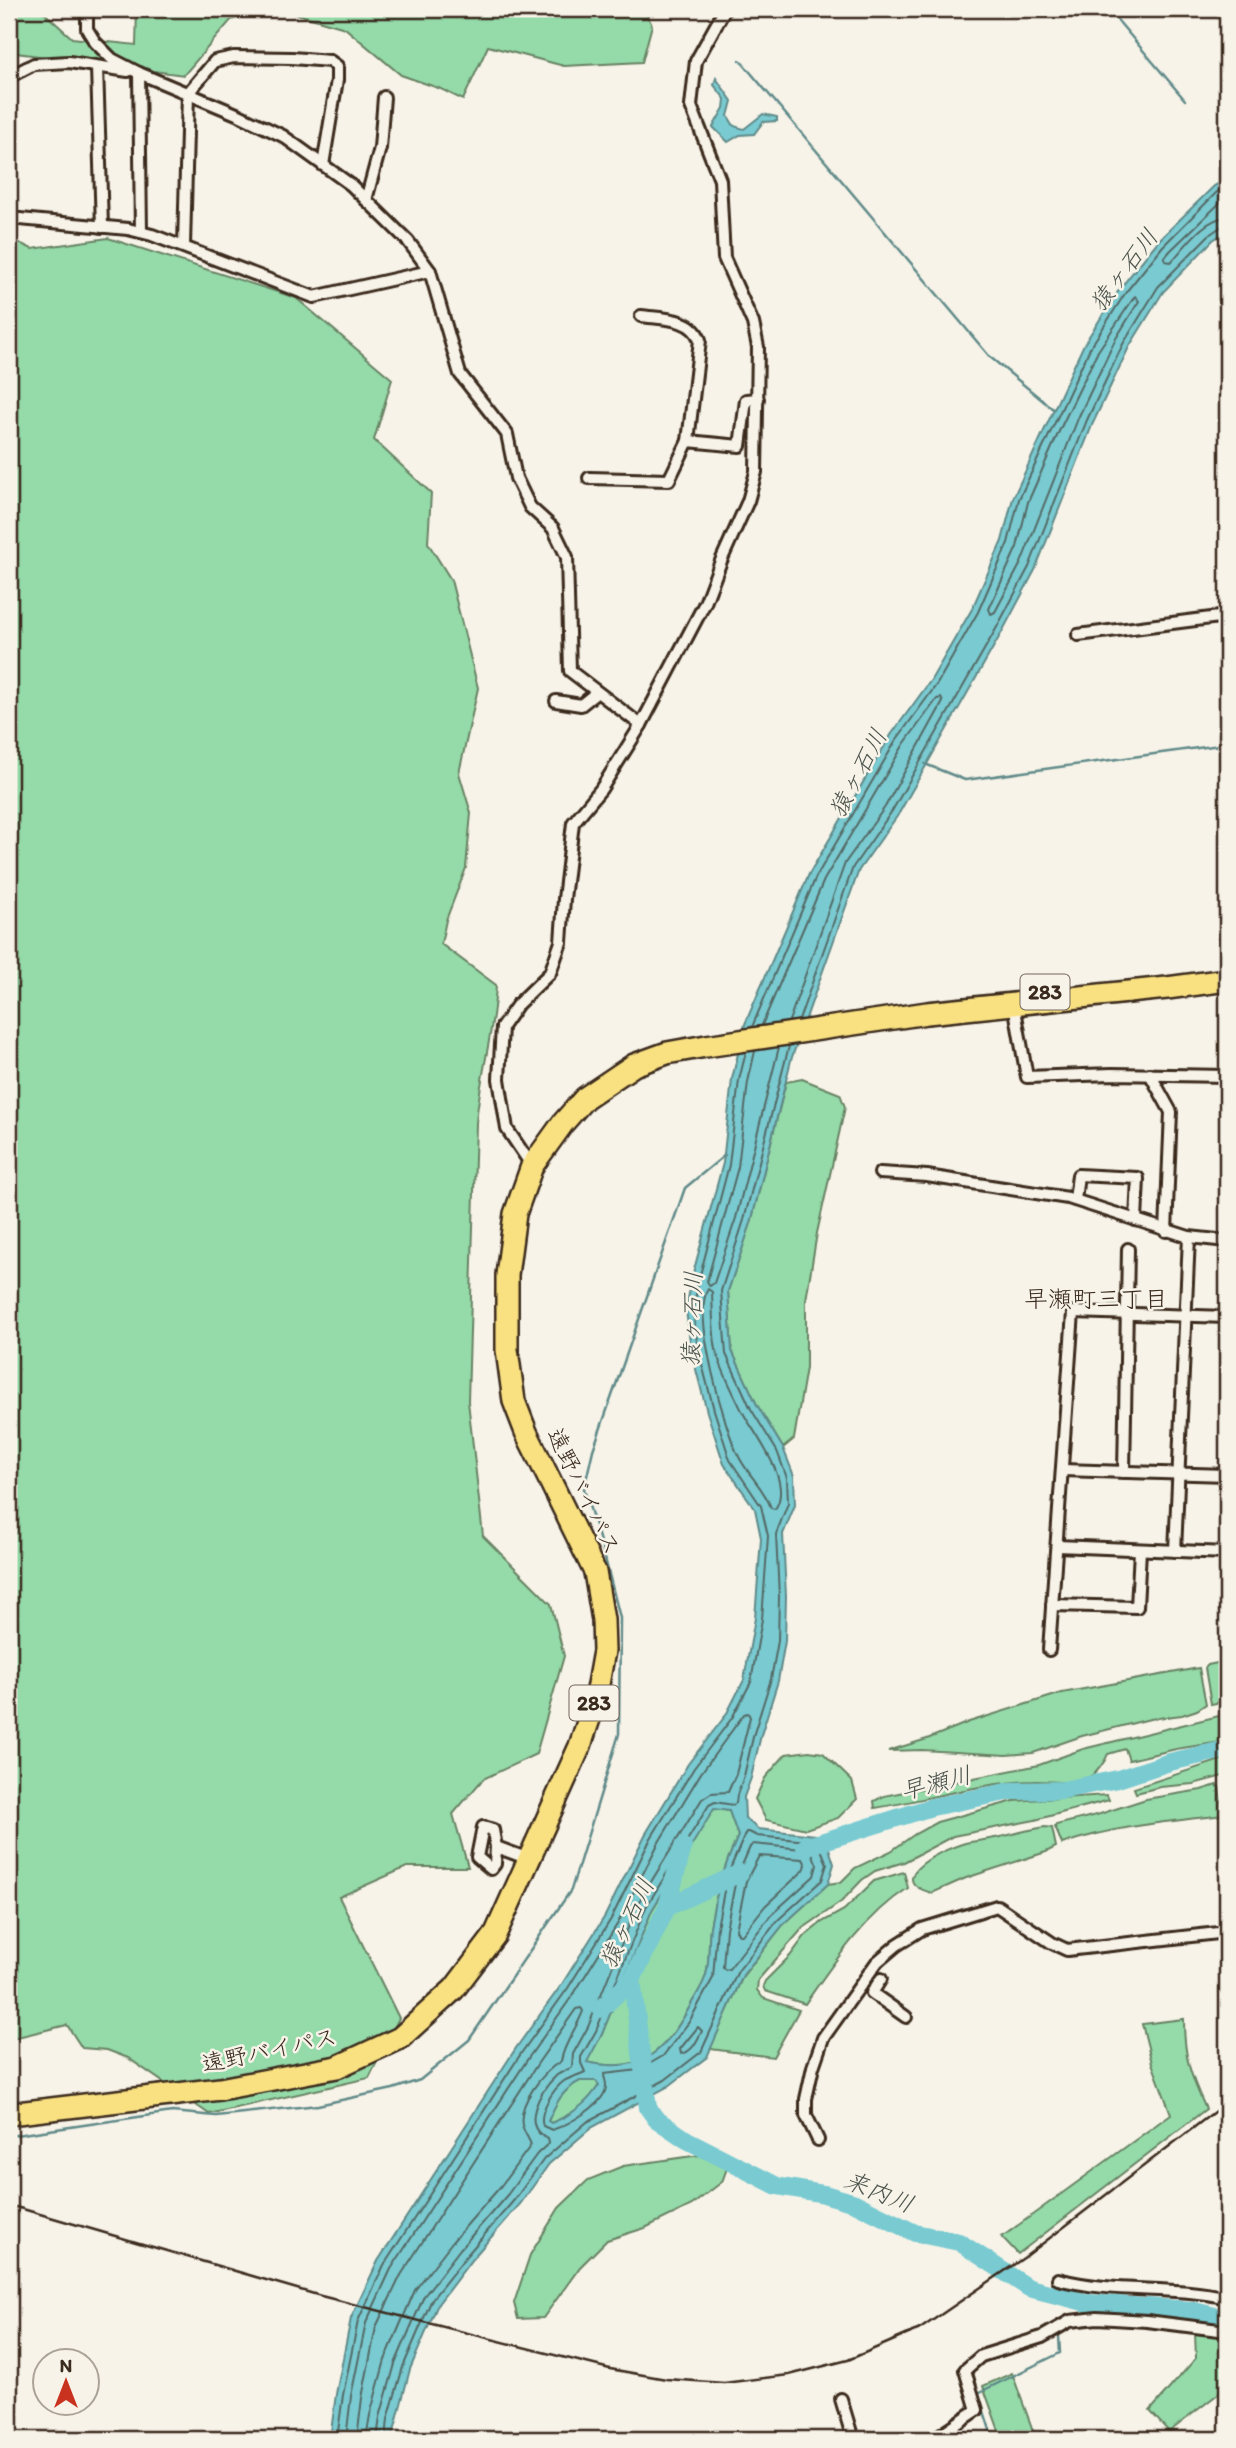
<svg xmlns="http://www.w3.org/2000/svg" width="1236" height="2448" font-family="Itim,'Klee One',sans-serif">
<style>
.green{fill:#94dba9;stroke:#688264;stroke-width:2}
.water{fill:#79cad1;stroke:#608a89;stroke-width:2;fill-rule:evenodd}
.lines{fill:none;stroke-linecap:round;stroke-linejoin:round}
.shore{stroke:#546a66;stroke-width:2}
.stream{stroke:#608a89;stroke-width:2.5}
.river{stroke:#79cad1;stroke-width:18}
.street-casing{stroke:#3b2a1e;stroke-width:16}
.highway-casing{stroke:#3b2a1e;stroke-width:26}
.street{stroke:#f7f3e8;stroke-width:10}
.highway{stroke:#f9e181;stroke-width:21}
.rail{stroke:#3b2a1e;stroke-width:2.5}
.labels{text-anchor:middle;stroke-width:5;stroke-linejoin:round;paint-order:stroke}
.shield{fill:#f7f3e8;stroke:#73665b;stroke-width:2}
.shield-label{font-size:21px;font-weight:bold;fill:#3b2a1e}
.street-label{font-size:23px;fill:#3b2a1e;stroke:#f7f3e8}
.water-label{font-size:24px;font-style:italic;fill:#4a524b;stroke:#f7f3e8}
.neighbourhood-label{font-size:24px;fill:#3b2a1e;stroke:#f7f3e8}
</style>
<rect width="100%" height="100%" fill="#f7f3e8"/>
<filter id="ink" filterUnits="userSpaceOnUse"><feTurbulence type="fractalNoise" baseFrequency=".0143" numOctaves="2"/><feDisplacementMap in="SourceGraphic" scale="14" xChannelSelector="R" yChannelSelector="G"/><feConvolveMatrix kernelMatrix="1 2 1 2 8 2 1 2 1" color-interpolation-filters="sRGB"/></filter>
<g filter="url(#ink)">
<g class="green">
<polygon points="9,9 40,9 72,38 136,45 137,9 266,9 231,20 184,75 9,52"/>
<polygon points="280,9 644,9 652,25 642,62 564,66 488,46 463,100 441,89 401,75 345,28"/>
<path d="M9,238L32,249L108,238L296,298L392,379L374,440L431,493L428,543L451,580L478,688L459,773L471,813L466,868L446,920L441,944L496,985C494,1031 480,1076 476,1123L468,1401L483,1536L551,1604L564,1656L536,1754L483,1779L453,1814L468,1867H407L339,1897L399,2018L369,2078L209,2114L128,2058L107,2050L82,2048L67,2025L9,2039Z"/>
<polygon points="802,1079 840,1094 845,1107 817,1233 806,1300 806,1368 794,1439 783,1448 757,1405 732,1351 728,1291 751,1223 786,1082"/>
<polygon points="1227,1661 1227,1701 1211,1704 1205,1668 1208,1665"/>
<polygon points="1199,1668 1206,1704 1197,1710 1182,1715 1150,1719 1082,1736 1033,1753 1006,1755 922,1750 888,1751 927,1739 969,1722 1062,1693"/>
<path d="M1227,1714V1741L1176,1749L1129,1760L1125,1749L1108,1754C1105,1762 1096,1774 1088,1778C1071,1786 1051,1780 1034,1781C981,1782 928,1800 875,1808L874,1801L884,1796L1039,1765L1083,1749Z"/>
<polygon points="809,1751 823,1753 852,1781 857,1799 838,1818 806,1829 766,1820 755,1799 765,1778 786,1754"/>
<polygon points="1227,1758 1227,1775 1193,1784 1160,1787 1136,1793 1134,1788"/>
<path d="M1217,1785L1219,1787L1223,1814L1216,1816C1164,1822 1112,1827 1062,1844L1055,1827L1056,1825L1100,1814L1146,1799L1201,1790Z"/>
<polygon points="1107,1795 1109,1800 1035,1820 953,1836 904,1862 875,1871 862,1880 841,1902 802,1929 758,1980 757,1990 763,1998 799,2010 773,2057 710,2049 743,1976 783,1925 828,1884 841,1882 855,1868 891,1851 915,1834 937,1822 1014,1801"/>
<path d="M714,1808L729,1811L738,1836C724,1866 715,1895 710,1927C708,1943 710,1960 706,1975C703,1987 694,1998 689,2008C663,2055 640,2074 586,2062L602,2034L652,1910Z"/>
<path d="M1045,1827L1052,1828L1056,1847L1046,1852L966,1878L932,1893C878,1879 948,1846 970,1842C985,1840 998,1838 1013,1834C1023,1831 1034,1829 1045,1827Z"/>
<path d="M904,1872L908,1888C865,1916 834,1962 805,2004L765,1991L763,1986L765,1981L790,1956L805,1936L822,1922L844,1910L874,1881Z"/>
<path d="M1184,2019C1184,2057 1190,2075 1206,2109L1018,2254L1002,2237L1171,2114L1152,2063L1142,2024Z"/>
<path d="M579,2081H596L599,2085C587,2104 572,2115 551,2123L548,2121C556,2103 562,2090 579,2081Z"/>
<polygon points="700,2155 727,2168 722,2182 692,2205 645,2228 607,2240 580,2267 543,2318 518,2319 514,2303 530,2255 559,2208 588,2180 623,2166"/>
<polygon points="1195,2333 1227,2337 1227,2387 1169,2432 1150,2411 1196,2358"/>
<polygon points="1012,2373 1036,2439 1002,2439 983,2386"/>
</g>
<g class="water">
<polygon points="716,78 732,101 728,116 734,126 744,129 763,114 777,117 777,121 763,122 754,134 740,135 728,142 713,127 724,108 725,99 714,85"/>
<path d="M1227,179V231L1213,240L1163,292L1129,347L1093,423L1035,570L1002,632L898,815L859,870L791,1060L751,1223L728,1291L732,1351L757,1405L783,1448L794,1476L795,1505L783,1534L786,1596L785,1641L778,1681L761,1735L751,1778L744,1797L745,1818L758,1829L825,1836L834,1864L828,1884L783,1925L743,1975L707,2057L669,2086L591,2128L549,2164L521,2203L472,2259L438,2304L410,2369L392,2439H330L336,2394L351,2318L378,2261L516,2048L562,1984L605,1916L645,1835L688,1764L726,1715L744,1680L755,1618L761,1538L755,1509L724,1464L707,1412L691,1350L686,1310L692,1277L723,1163L732,1079L745,1024L809,874L891,735L931,680L972,609L1002,541L1013,498L1084,344L1121,287L1158,241L1214,186ZM714,1809L729,1811L738,1836C724,1866 715,1895 710,1927C708,1943 710,1960 706,1975C703,1986 694,1998 689,2008C664,2054 640,2074 587,2062L602,2034L652,1910ZM580,2081H596L599,2085C587,2104 572,2115 551,2123L548,2121C556,2103 562,2090 580,2081Z"/>
</g>
<g class="lines">
<g class="shore">
<path d="M1227,196L1170,251L1165,257V261L1171,262C1185,247 1204,218 1227,217"/>
<polygon points="1135,296 1139,301 1115,340 1079,416 1021,563 995,612 991,614 989,609 1017,547 1028,502 1061,427 1098,351"/>
<polyline points="799,1020 853,867 892,811 996,629 1029,567 1087,420 1123,344 1158,287 1209,235 1222,226 1227,226"/>
<polyline points="762,1025 824,880 904,744 937,699 941,698 943,702 885,807 845,863 789,1021"/>
<polyline points="752,1027 816,877 897,739 937,684 978,612 1008,543 1019,499 1090,348 1126,292 1163,246 1217,192 1227,187"/>
<polyline points="755,1051 748,1082 738,1167 707,1281 710,1286 714,1283 736,1218 779,1047"/>
<path d="M708,1289L712,1292C713,1311 712,1340 718,1357C724,1375 734,1394 742,1411C755,1435 794,1482 775,1509L771,1508C765,1489 748,1475 739,1457C725,1431 692,1313 708,1289Z"/>
<polygon points="753,1844 811,1850 817,1865 814,1876 771,1915 729,1969 725,1970 723,1967 726,1929 736,1879 750,1847"/>
<polygon points="759,1856 803,1859 806,1865 804,1870 765,1906 742,1935 739,1935 736,1930 746,1881"/>
<path d="M698,2027L702,2031C697,2040 693,2052 681,2054L680,2049Z"/>
<polyline points="337,2439 343,2395 358,2321 384,2265 522,2052 568,1988 611,1919 651,1838 694,1768 732,1718 751,1682 762,1619 768,1536 761,1506 730,1460 714,1410 698,1349 693,1311 699,1279 729,1165 739,1080 746,1052"/>
<path d="M346,2439L351,2396L366,2323L391,2269L529,2057L575,1992L618,1923L659,1842L701,1773L744,1714L748,1713L750,1717L736,1774L728,1792L711,1793L702,1799L638,1903L588,2027L573,2054L572,2067C567,2070 562,2072 557,2075C540,2091 519,2126 548,2139L549,2143L537,2154L508,2194L460,2249L424,2296L395,2364L380,2417L377,2439"/>
<path d="M357,2439L362,2398L376,2327L401,2275L538,2063L576,2009L581,2008L583,2011C577,2028 564,2043 561,2061C543,2072 518,2103 522,2125C524,2133 529,2138 531,2145L500,2187L452,2242L415,2290L385,2360L370,2415L366,2439"/>
<path d="M386,2439L388,2419L403,2367L432,2299L467,2255L515,2199L544,2159L587,2122L665,2080L701,2052L738,1971L778,1920L822,1880L827,1864L818,1842L757,1836L749,1832H746L727,1876L717,1927L713,1978L689,2022L663,2056L639,2070L604,2074C604,2078 606,2081 606,2085C607,2104 567,2125 552,2130L543,2126C538,2113 553,2089 564,2081C571,2077 579,2075 585,2072L581,2063V2057L596,2031L646,1907L709,1805L715,1802L733,1805L736,1803L737,1795L744,1776L754,1733L771,1679L778,1641L779,1597L776,1534L788,1503L787,1478L777,1451L751,1409L726,1354L721,1291L744,1220L789,1046"/>
</g>
<g class="stream">
<polyline points="1108,9 1185,100"/>
<polyline points="740,60 990,357 1053,409"/>
<polyline points="925,764 965,780 1227,744"/>
<polyline points="9,2136 172,2112 216,2116 318,2105 393,2089 420,2080 469,2040 571,1890 619,1734 620,1618 605,1558 584,1489 593,1450 685,1188 725,1155"/>
<polyline points="993,2439 978,2393 1060,2353 1059,2336"/>
</g>
<g class="river">
<polyline points="805,1847 932,1807 1011,1791 1063,1790 1118,1779 1170,1762 1227,1749"/>
<polyline points="667,1907 740,1873"/>
<polyline points="632,1980 648,2108 656,2119 687,2140 777,2186 824,2194 855,2203 915,2233 959,2242 1029,2288 1088,2303 1190,2310 1227,2319"/>
<polyline points="601,2009 632,1980 667,1907 683,1847"/>
</g>
<g class="street-casing">
<g id="street">
<polyline points="87,9 87,29 95,42 112,59 139,73 239,115 283,136 351,185 408,241 430,271 460,374 507,434 516,478 530,507 553,528 567,557 570,671 641,725"/>
<polyline points="97,67 102,227"/>
<polyline points="139,73 141,232"/>
<polyline points="9,77 34,64 69,62 128,71"/>
<polyline points="366,200 380,148 384,97"/>
<polyline points="9,218 128,229 152,235 314,297 430,271"/>
<polyline points="184,246 188,93 215,61 234,57 292,58 330,61 337,66 337,80 323,165"/>
<path d="M641,316C662,319 692,317 700,340L688,441"/>
<polyline points="589,478 669,480 688,441 740,446 746,400 758,399"/>
<polyline points="1078,635 1227,616"/>
<polyline points="556,701 581,705 596,693"/>
<polyline points="1014,1004 1027,1077 1112,1074 1227,1076"/>
<polyline points="1150,1074 1171,1112 1166,1231"/>
<polyline points="532,1166 507,1129 499,1079 502,1027 518,1004 550,973 561,942 564,899 573,823 601,789 641,725 705,603 721,561 748,501 756,472 758,347 753,323 724,258 720,180 691,106 696,61 725,9"/>
<polyline points="880,1173 927,1176 1068,1198 1189,1237 1227,1241"/>
<polyline points="1075,1200 1078,1175 1138,1178 1136,1220"/>
<polyline points="1062,1470 1227,1475"/>
<polyline points="1124,1472 1128,1249"/>
<polyline points="1057,1546 1227,1553"/>
<polyline points="1175,1551 1189,1237"/>
<polyline points="1052,1605 1137,1607 1140,1550"/>
<polyline points="1049,1650 1073,1312 1227,1317"/>
<polyline points="496,1847 493,1830 483,1827 477,1857 491,1869 495,1864 496,1847 529,1859"/>
<polyline points="881,1979 872,1993 906,2017"/>
<polyline points="818,2140 806,2115 806,2099 813,2067 823,2038 877,1962 897,1945 922,1929 997,1906 1052,1943 1067,1950 1227,1932"/>
<path d="M1058,2279C1114,2294 1172,2285 1227,2298"/>
<polyline points="841,2399 853,2439"/>
<polyline points="934,2439 977,2410 965,2370 981,2356 1042,2337 1070,2321 1097,2318 1147,2321 1227,2331"/>
</g>
</g>
<g class="highway-casing">
<polyline id="highway" points="9,2114 220,2089 337,2067 400,2038 454,1989 495,1935 580,1746 595,1701 604,1651 603,1620 595,1572 526,1432 514,1401 507,1350 507,1275 515,1214 532,1166 563,1123 585,1098 634,1065 667,1053 706,1046 927,1013 1167,988 1227,980"/>
</g>
<use href="#street" class="street"/>
<use href="#highway" class="highway"/>
<polyline class="rail" points="9,2205 321,2296 610,2369 666,2379 724,2383 789,2375 848,2360 920,2329 1025,2257 1227,2102"/>
</g>
</g>
<g class="labels">
<g class="shield">
<rect x="1020.5" y="974.5" width="49" height="35" rx="5"/>
<rect x="569.5" y="1685.5" width="49" height="35" rx="5"/>
</g>
<g class="shield-label">
<text x="1045" y="999">283</text>
<text x="594" y="1710">283</text>
</g>
<g class="street-label">
<text transform="translate(584 1491) rotate(64)" y="8">遠野バイパス</text>
<text transform="translate(269 2050) rotate(-12)" y="8">遠野バイパス</text>
</g>
<g class="water-label">
<text transform="translate(1124 270) rotate(-53)" y="8">猿ヶ石川</text>
<text transform="translate(858 773) rotate(-62)" y="8">猿ヶ石川</text>
<text transform="translate(692 1319) rotate(-88)" y="8">猿ヶ石川</text>
<text transform="translate(936 1783) rotate(-14)" y="8">早瀬川</text>
<text transform="translate(627 1923) rotate(-65)" y="8">猿ヶ石川</text>
<text transform="translate(879 2192) rotate(22)" y="8">来内川</text>
</g>
<g class="neighbourhood-label">
<text x="1096" y="1307">早瀬町三丁目</text>
</g>
</g>
<rect width="1236" height="2448" fill="none" stroke="#f7f3e8" stroke-width="35"/>
<rect x="18" y="18" width="1201" height="2413" fill="none" stroke="#3b2a1e" stroke-width="2.5" filter="url(#ink)"/>
<g transform="translate(66 2382)"><circle r="33" fill="#f7f3e8" stroke="#aca397" stroke-width="2"/>
<path d="M0-5L12 26L0 18L-12 26Z" fill="#c8321e"/>
<text y="-10" font-size="19" font-weight="bold" text-anchor="middle" fill="#3b2a1e">N</text>
</g>
</svg>
